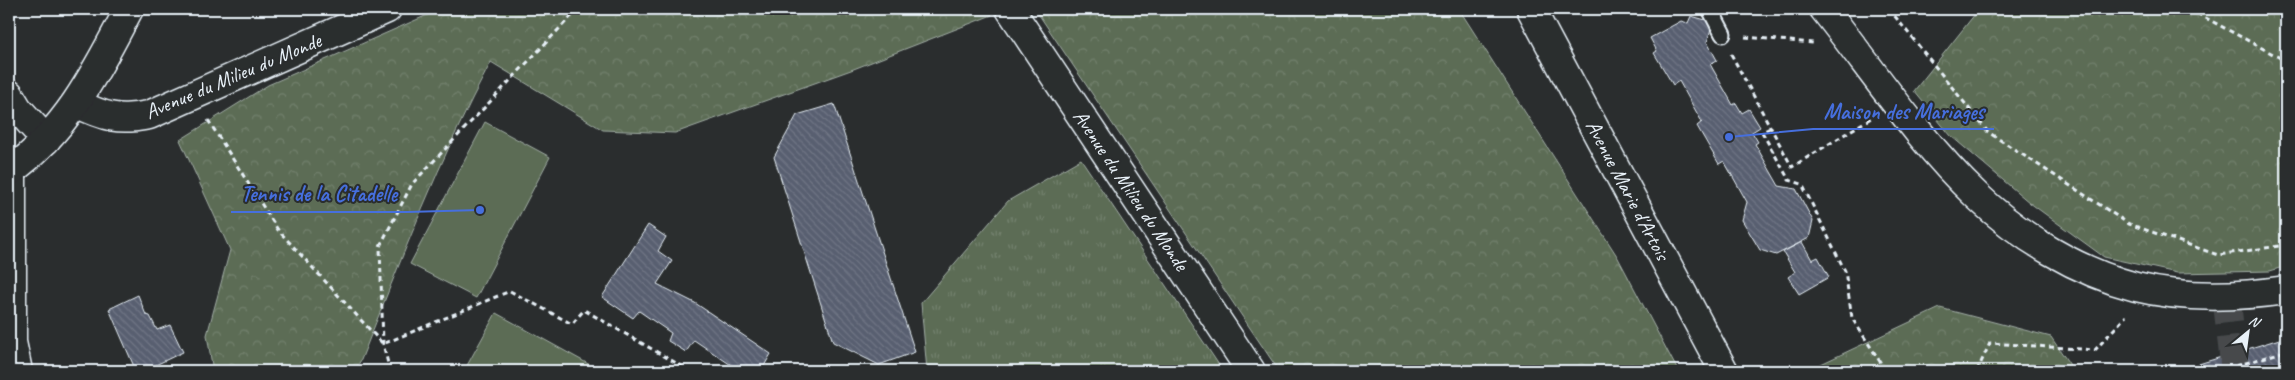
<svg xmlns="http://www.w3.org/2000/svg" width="2295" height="380" font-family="Caveat,sans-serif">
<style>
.grass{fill:url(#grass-tufts);stroke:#a2aea6}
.forest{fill:url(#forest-crowns);stroke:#a2aea6}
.garden{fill:#5c6c55;stroke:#a2aea6}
.building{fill:url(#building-back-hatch);stroke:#e8f1f8}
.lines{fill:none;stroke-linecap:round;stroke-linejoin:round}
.street-tunnel{stroke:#464a4c;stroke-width:28;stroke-dasharray:28 14;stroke-linecap:butt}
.lane-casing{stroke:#e8f1f8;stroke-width:19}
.street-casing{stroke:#e8f1f8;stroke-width:31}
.secondary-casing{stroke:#e8f1f8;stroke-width:31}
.path{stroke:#e8f1f8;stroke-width:3;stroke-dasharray:5 4;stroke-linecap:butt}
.lane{stroke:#2a2d2e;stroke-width:15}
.street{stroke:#2a2d2e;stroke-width:28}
.secondary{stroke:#2a2d2e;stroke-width:28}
.labels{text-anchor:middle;stroke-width:4;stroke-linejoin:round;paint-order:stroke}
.street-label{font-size:21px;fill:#e8f1f8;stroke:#2a2d2e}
.leader{fill:none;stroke:#466fde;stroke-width:2}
.callout-dot{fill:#466fde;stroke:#2a2d2e;stroke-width:2}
.callout-label{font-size:22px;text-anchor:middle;font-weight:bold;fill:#466fde;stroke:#2a2d2e;stroke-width:4;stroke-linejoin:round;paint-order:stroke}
</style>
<defs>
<pattern id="grass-tufts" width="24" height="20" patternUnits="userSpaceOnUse" patternTransform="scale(1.25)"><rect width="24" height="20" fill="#5c6c55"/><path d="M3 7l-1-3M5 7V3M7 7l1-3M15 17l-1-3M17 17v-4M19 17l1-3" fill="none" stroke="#73816e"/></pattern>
<pattern id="forest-crowns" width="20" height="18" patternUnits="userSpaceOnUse" patternTransform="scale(1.25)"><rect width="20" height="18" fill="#5c6c55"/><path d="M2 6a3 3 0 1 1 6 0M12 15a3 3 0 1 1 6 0" fill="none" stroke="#73816e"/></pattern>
<pattern id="building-back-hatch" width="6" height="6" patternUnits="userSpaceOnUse" patternTransform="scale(1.25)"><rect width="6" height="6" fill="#585e70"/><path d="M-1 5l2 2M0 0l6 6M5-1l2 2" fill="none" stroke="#707685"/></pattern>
</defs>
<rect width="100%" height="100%" fill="#2a2d2e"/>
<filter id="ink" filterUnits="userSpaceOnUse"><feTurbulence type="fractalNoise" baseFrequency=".02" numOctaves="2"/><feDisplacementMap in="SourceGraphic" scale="10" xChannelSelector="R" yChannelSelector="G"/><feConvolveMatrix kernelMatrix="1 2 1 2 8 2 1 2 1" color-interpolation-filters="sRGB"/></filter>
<g filter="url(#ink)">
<polygon class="grass" points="1081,159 1223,371 927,371 921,303 1008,201"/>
<g class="forest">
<path d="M441,9H986L992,15L851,70L675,133L603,130L491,62C440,157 401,260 361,360L354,371H213L207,335L230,250L180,140L268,85Z"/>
<polygon points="1035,9 1459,9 1617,256 1678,371 1279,371"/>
<polygon points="1979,9 2286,9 2286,266 2270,271 2177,273 2104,257 2030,203 1951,136 1914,91"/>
<polygon points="1940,308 2051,337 2074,371 1806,371"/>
</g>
<g class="garden">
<polygon points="485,122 550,157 476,298 410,264"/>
<polygon points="496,313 601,371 464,371"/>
</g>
<g class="building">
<polygon points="1691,16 1713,22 1707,42 1717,60 1710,64 1733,105 1736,103 1742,113 1749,109 1760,127 1752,132 1758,142 1755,144 1779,186 1796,189 1813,221 1809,238 1776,255 1760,250 1742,220 1747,202 1724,161 1719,164 1697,126 1702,122 1679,81 1673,85 1654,53 1657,51 1650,38 1681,21 1688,23"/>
<polygon points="834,104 915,352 879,365 833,342 774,157 797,115"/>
<polygon points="648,225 666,237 658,251 672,261 657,284 695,303 771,354 761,371 740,371 694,340 686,352 668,341 671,333 639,311 633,318 602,297"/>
<polygon points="1802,242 1812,260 1818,257 1829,277 1799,294 1788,277 1795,272 1783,252"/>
<polygon points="138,295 146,315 150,316 157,330 170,325 183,352 143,371 136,371 109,309"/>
<polygon points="2286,337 2286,371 2248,371 2241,351"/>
<polygon points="2241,351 2248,371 2176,371"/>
</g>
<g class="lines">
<polyline class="street-tunnel" points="2226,295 2235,371"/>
<g class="lane-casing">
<polyline id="lane" points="1710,9 1723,34"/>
</g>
<g class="street-casing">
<g id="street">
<polyline points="1010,9 1251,371"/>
<polyline points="1531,9 1724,371"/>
<polyline points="9,94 18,109 46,140"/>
<path d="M76,103C104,117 119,121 149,115L387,9"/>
<polyline points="12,169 12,342 18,371"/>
<path d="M9,172C67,131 97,70 129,9"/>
</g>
</g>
<g class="secondary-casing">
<path id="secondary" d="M1824,9C1873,71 1920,142 1977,196C2020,237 2078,272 2136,287C2184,299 2238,297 2286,290"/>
</g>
<g class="path">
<polyline points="1889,9 1988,132 2129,224 2218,255 2286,245"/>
<polyline points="2189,9 2286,61"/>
<polyline points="1745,37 1813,43"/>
<polyline points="1731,54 1792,167 1871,118"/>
<polyline points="208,120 278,230 383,344 510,291 572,324 584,310 690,371"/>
<polyline points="1770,128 1762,132 1789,180 1802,184 1845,271 1852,318 1886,371"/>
<polyline points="390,371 383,344 380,246 412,184 578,9"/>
<polyline points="1977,371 1990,343 2095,350 2126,316"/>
<polyline points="2219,371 2286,351"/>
</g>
<use href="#lane" class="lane"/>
<use href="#street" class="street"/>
<use href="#secondary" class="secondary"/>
</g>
</g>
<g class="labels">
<g class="street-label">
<text transform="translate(233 76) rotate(-23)" y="7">Avenue du Milieu du Monde</text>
<text transform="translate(1131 190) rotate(56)" y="7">Avenue du Milieu du Monde</text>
<text transform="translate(1628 190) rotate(62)" y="7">Avenue Marie d'Artois</text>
</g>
</g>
<path class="leader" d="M1729 137L1813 129H1994M480 210L407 212H231"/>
<g class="callout-dot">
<circle cx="1729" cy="137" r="5"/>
<circle cx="480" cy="210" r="5"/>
</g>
<g class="callout-label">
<text x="1904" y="119">Maison des Mariages</text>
<text x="319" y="201">Tennis de la Citadelle</text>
</g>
<rect width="2295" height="380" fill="none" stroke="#2a2d2e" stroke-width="30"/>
<rect x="15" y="15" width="2265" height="350" fill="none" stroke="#e8f1f8" stroke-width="2" filter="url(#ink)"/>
<g transform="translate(2248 332) rotate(29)" stroke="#2a2d2e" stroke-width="4" paint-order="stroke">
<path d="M0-4L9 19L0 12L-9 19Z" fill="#e8f1f8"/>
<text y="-8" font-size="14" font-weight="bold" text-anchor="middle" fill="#e8f1f8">N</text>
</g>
</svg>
